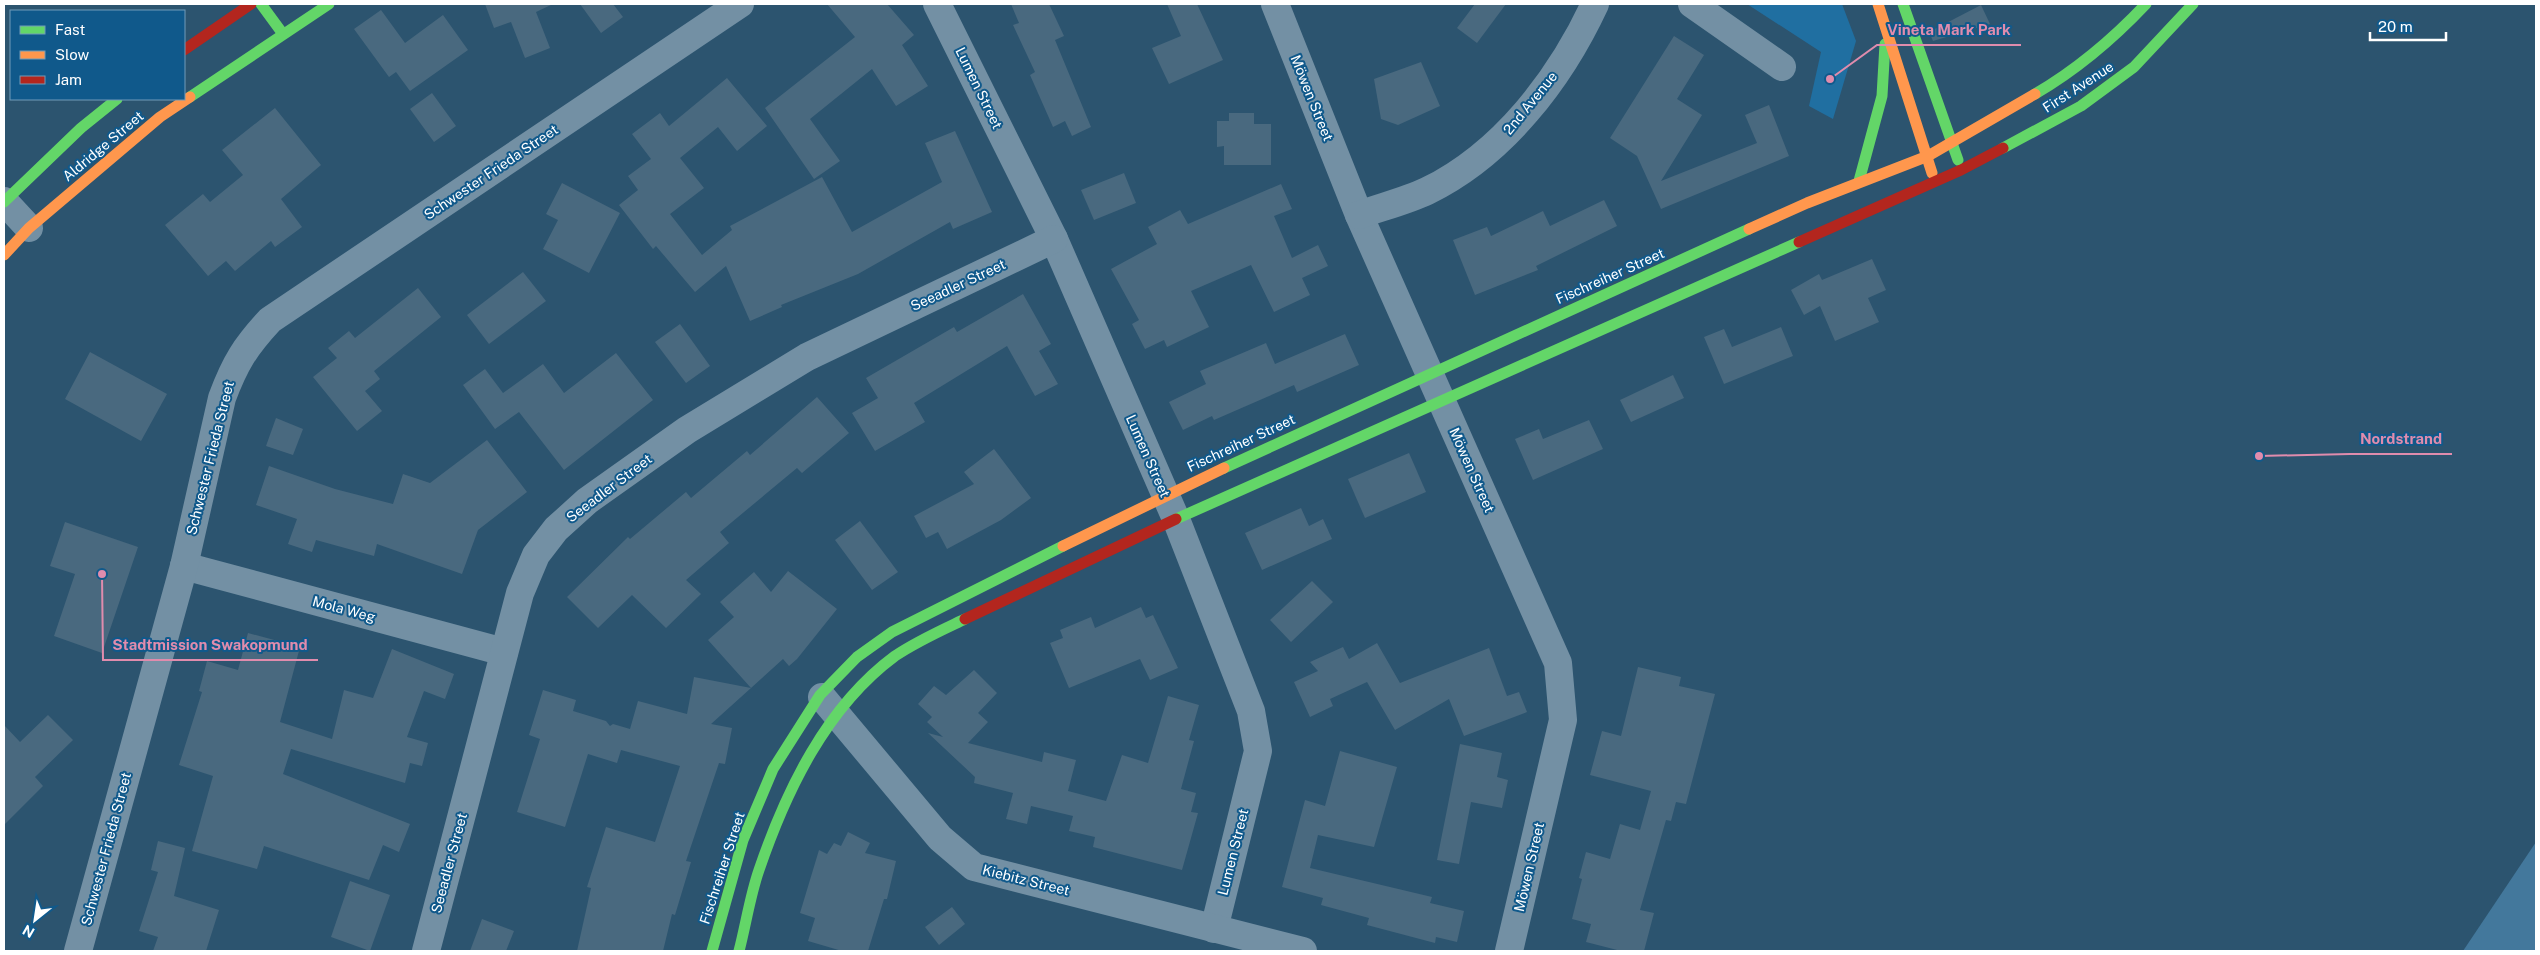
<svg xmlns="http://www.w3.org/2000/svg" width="2540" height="955" font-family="'Public Sans',sans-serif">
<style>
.green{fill:#206fa1}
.water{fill:#43789c}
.building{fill:#49697f}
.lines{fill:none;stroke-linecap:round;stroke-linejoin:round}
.street{stroke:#7390a4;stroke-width:28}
.fast{stroke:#63d668;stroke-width:11}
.slow{stroke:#ff974d;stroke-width:11}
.jam{stroke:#b3261e;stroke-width:11}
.labels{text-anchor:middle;stroke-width:4;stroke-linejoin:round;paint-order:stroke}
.street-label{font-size:14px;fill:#fff;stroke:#10598b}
.leader{fill:none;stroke:#e08cad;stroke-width:2}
.callout-dot{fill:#e08cad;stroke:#10598b;stroke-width:2}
.callout-label{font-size:15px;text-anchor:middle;font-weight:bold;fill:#e08cad;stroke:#10598b;stroke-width:4;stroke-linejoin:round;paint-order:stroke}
</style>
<rect width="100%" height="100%" fill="#2c546f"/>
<polygon class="green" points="1747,4 1842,4 1856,41 1833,119 1809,106 1821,52"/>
<polygon class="water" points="2536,842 2536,951 2463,951"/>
<g class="building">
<polygon points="485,4 553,4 536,12 550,48 525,58 511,22 494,28"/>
<polygon points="580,4 613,4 623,17 601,33"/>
<polygon points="827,4 887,4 914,35 902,45 928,86 896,106 872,69 810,119 840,161 814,179 765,108 855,37"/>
<polygon points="1011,4 1049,4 1064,36 1055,40 1091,127 1072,136 1065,121 1053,127 1030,75 1035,72 1013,25 1019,23"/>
<polygon points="1167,4 1197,4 1223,60 1169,84 1152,48 1181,36"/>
<polygon points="1475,4 1506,4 1477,43 1457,28"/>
<polygon points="1981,5 1990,24 1933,41 1929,32"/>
<polygon points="381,10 405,43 443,15 468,50 410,91 396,72 389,77 354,29"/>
<polygon points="1674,36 1704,55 1677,99 1702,115 1661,181 1757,143 1745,115 1769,105 1789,156 1661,209 1637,156 1610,138"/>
<polygon points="1421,62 1440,106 1398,125 1381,119 1374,79"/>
<polygon points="727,78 767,126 737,151 718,127 680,158 704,188 670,214 702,255 732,230 730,226 822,177 852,232 942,182 925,143 955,131 992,212 953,229 950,222 858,274 781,305 782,307 750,321 726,266 695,292 656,246 653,249 619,205 638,190 628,176 651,159 632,134 660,113 669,126"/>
<polygon points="432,93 456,126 434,142 410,109"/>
<polygon points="275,108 321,165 281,199 302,227 275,247 271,241 235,271 226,261 208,276 165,225 203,194 210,202 243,175 222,150"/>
<polygon points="1229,113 1254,113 1254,124 1271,124 1271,165 1224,165 1224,146 1217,147 1217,121 1229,121"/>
<polygon points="1124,173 1136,203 1094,220 1081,190"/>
<polygon points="562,183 620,213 589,273 543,249 558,220 546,214"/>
<polygon points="1281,184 1292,209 1274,216 1292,258 1318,245 1328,266 1302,278 1310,295 1274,312 1251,265 1191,291 1209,327 1167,347 1164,340 1145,349 1132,324 1139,320 1111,269 1157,244 1148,227 1180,210 1188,224"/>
<polygon points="1604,200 1617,226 1536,266 1538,270 1475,295 1453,240 1487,227 1491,236 1543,211 1550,226"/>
<polygon points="1872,259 1886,290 1868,298 1879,322 1835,341 1820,306 1804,315 1791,290 1819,274 1822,280"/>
<polygon points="523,272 546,301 489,344 467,315"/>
<polygon points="418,288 441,317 374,371 380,379 365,391 382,411 357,431 313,377 337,358 328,348 349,331 355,338"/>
<polygon points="1023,294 1051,344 1039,351 1058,384 1035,396 1007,346 914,403 925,422 875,451 852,413 878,398 866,378 954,327 957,332"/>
<polygon points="680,324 710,366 686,383 655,342"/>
<polygon points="1781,327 1793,356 1724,384 1704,337 1724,329 1732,347"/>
<polygon points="1345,334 1359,365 1297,392 1294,385 1214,420 1212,416 1183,430 1169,402 1206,384 1200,371 1266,343 1275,364"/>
<polygon points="90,352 167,394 141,441 65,399"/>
<polygon points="616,353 653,400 564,470 519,412 495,429 463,385 485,369 503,393 543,364 564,393"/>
<polygon points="1673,375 1684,398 1631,422 1620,400"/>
<polygon points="817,397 849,433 802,473 797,468 720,532 729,543 686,580 701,594 666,628 632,595 598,628 567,597 628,537 630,539 686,492 691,498 747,451 750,455"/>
<polygon points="276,418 303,429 293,455 266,446"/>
<polygon points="1589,420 1603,449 1533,480 1515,439 1539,429 1543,439"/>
<polygon points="487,440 527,492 478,530 462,574 377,544 374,556 316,540 312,552 288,544 297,519 256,505 269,466 335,489 393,504 403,474 430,483"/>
<polygon points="994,449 1031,498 1001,520 947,549 938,532 926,538 914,516 974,484 964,472"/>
<polygon points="1409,453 1426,492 1365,518 1348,479"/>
<polygon points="1301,508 1309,526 1323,519 1332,539 1262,570 1245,533"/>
<polygon points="860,521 898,572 872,590 835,540"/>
<polygon points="65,522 138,547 102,653 54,636 75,574 50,566"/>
<polygon points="788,571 837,609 797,659 789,666 783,659 751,688 708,640 734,617 720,602 754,572 771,592"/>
<polygon points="1312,581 1333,602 1291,642 1270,620"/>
<polygon points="1141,607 1146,618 1153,615 1178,668 1150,680 1140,659 1069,688 1050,643 1063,638 1060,630 1091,617 1095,628"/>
<polygon points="248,633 300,647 280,722 332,739 344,690 373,698 392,649 454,674 445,699 424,691 407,737 428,743 422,766 410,763 405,783 291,749 283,774 410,824 399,852 383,845 369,880 264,846 257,869 192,851 213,776 179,765 202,692 199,691 207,661 238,670"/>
<polygon points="1377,643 1400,683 1489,648 1507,696 1519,692 1527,712 1464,736 1449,699 1395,730 1367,682 1330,699 1333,706 1310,717 1294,682 1318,671 1310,662 1343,647 1349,659"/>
<polygon points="1638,667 1681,677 1679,686 1715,694 1686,804 1676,802 1671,821 1666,820 1640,910 1654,913 1644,951 1621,951 1586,942 1591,924 1572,919 1582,879 1579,878 1586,852 1610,859 1620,824 1640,830 1651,791 1590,775 1602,731 1621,736"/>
<polygon points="974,670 997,693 978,713 988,722 968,743 1042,762 1044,752 1076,760 1068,791 1106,801 1122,755 1148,763 1168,696 1199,705 1189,740 1194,741 1181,789 1196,793 1191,812 1198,813 1182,870 1093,847 1095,837 1069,831 1073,816 1031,806 1027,824 1006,819 1013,793 974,783 975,777 928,733 943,737 927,722 932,717 918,704 934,686 946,695"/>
<polygon points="694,677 751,688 711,724 732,728 725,764 719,763 686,861 691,862 675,915 672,914 663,951 577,951 591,888 587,887 606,827 655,842 680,766 621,750 617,763 588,754 565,827 517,812 540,739 529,735 543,690 576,700 573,711 606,721 610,726 613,724 630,729 638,701 687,714"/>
<polygon points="48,715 73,740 35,777 43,786 4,825 4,725 20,742"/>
<polygon points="1460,744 1502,753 1497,777 1508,780 1502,808 1471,802 1459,864 1437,860"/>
<polygon points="1340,751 1397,767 1374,847 1318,835 1310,868 1432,897 1430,903 1464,911 1457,942 1436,937 1435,943 1367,925 1369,918 1321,905 1323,898 1282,887 1305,800 1325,806"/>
<polygon points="848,832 870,843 865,853 896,861 887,899 884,899 868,951 842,951 808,941 815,918 800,913 819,850 827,854 834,843 841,846"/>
<polygon points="158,841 185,848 174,896 219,910 206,951 153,951 158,937 139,931 158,872 151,870"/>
<polygon points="350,881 390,895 370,951 331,937"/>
<polygon points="952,907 965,924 939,945 925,927"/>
<polygon points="482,919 514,931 506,951 470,951"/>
</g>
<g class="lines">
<g class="street">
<polyline points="937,4 1054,239 1176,519 1251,711 1258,751 1214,929"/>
<polyline points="1275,4 1359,215 1558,663 1563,720 1509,951"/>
<polyline points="1692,4 1782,67"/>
<polyline points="4,201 29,228"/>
<path d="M1359,215C1381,207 1406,201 1427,191C1503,154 1560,79 1595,4"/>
<polyline points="184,566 504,652"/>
<polyline points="822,697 940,838 974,867 1303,951"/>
<path d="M78,951L184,566L222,398C235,363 245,347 270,320L740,4"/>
<polyline points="426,951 520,593 536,555 556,529 587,501 687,430 807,357 1054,239"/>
</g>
<g class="fast">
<polyline points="261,4 283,34"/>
<polyline points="1903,4 1958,160"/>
<path d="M2035,94C2078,69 2112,40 2146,4"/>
<polyline points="190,97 329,4"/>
<polyline points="2003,148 2081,106 2134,67 2193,4"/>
<polyline points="1859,181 1882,96 1885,44"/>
<polyline points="4,202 81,128 117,99"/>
<polyline points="1224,468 1749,229"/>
<polyline points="1176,519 1799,242"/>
<polyline points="712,951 743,840 773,769 820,695 857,657 892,632 1063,546"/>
<path d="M739,951C746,924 750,896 759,870C786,791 826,707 895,656C917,641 942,630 965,619"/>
</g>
<g class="slow">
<polyline points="1878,4 1932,173"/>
<polyline points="1749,229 1807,203 1928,156 2035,94"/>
<polyline points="4,255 29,228 160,117 190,97"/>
<polyline points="1063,546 1224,468"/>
</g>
<g class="jam">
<polyline points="184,50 251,4"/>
<polyline points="1799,242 1961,170 2003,148"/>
<polyline points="965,619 1176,519"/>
</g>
</g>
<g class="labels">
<g class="street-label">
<text transform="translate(2078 87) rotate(-33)" y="5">First Avenue</text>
<text transform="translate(979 88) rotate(64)" y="5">Lumen Street</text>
<text transform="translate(1312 98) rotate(68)" y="5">Möwen Street</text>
<text transform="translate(1530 103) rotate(-51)" y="5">2nd Avenue</text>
<text transform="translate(103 146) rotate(-40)" y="5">Aldridge Street</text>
<text transform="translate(491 172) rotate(-34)" y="5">Schwester Frieda Street</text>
<text transform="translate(1610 276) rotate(-24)" y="5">Fischreiher Street</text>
<text transform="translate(958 285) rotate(-25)" y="5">Seeadler Street</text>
<text transform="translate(1241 443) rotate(-25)" y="5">Fischreiher Street</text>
<text transform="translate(1148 456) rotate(66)" y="5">Lumen Street</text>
<text transform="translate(210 458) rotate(-76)" y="5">Schwester Frieda Street</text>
<text transform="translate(1472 470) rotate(66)" y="5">Möwen Street</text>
<text transform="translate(609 488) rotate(-37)" y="5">Seeadler Street</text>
<text transform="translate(344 609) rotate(15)" y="5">Mola Weg</text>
<text transform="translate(106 849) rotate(-75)" y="5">Schwester Frieda Street</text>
<text transform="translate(1233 852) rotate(-76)" y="5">Lumen Street</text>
<text transform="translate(449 863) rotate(-75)" y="5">Seeadler Street</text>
<text transform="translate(1529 867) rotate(-77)" y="5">Möwen Street</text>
<text transform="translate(722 868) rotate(-72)" y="5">Fischreiher Street</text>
<text transform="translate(1026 880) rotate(14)" y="5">Kiebitz Street</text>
</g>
</g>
<path class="leader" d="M1830 79L1877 45H2021M2259 456L2350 454H2452M102 574L103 660H318"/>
<g class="callout-dot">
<circle cx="1830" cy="79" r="5"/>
<circle cx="2259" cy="456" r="5"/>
<circle cx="102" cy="574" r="5"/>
</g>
<g class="callout-label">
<text x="1949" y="35">Vineta Mark Park</text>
<text x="2401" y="444">Nordstrand</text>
<text x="210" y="650">Stadtmission Swakopmund</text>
</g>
<rect width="2540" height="955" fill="none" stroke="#ffffff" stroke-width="10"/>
<rect x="10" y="10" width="175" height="90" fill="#10598b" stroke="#709bb9"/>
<rect x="20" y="26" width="25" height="8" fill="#63d668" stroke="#709bb9"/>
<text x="55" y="35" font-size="15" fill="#ffffff">Fast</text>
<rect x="20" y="51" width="25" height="8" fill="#ff974d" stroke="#709bb9"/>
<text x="55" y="60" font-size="15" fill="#ffffff">Slow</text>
<rect x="20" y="76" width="25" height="8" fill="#b3261e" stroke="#709bb9"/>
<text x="55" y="85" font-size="15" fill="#ffffff">Jam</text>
<g transform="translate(35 920) rotate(210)" stroke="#10598b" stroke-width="4" paint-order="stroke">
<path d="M0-4L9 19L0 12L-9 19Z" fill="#ffffff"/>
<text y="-8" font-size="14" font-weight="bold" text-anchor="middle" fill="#ffffff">N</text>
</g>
<path d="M2370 32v8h76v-8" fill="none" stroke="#ffffff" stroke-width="2.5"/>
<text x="2378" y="32" font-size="15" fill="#ffffff" stroke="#10598b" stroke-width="4" paint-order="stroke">20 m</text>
</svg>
